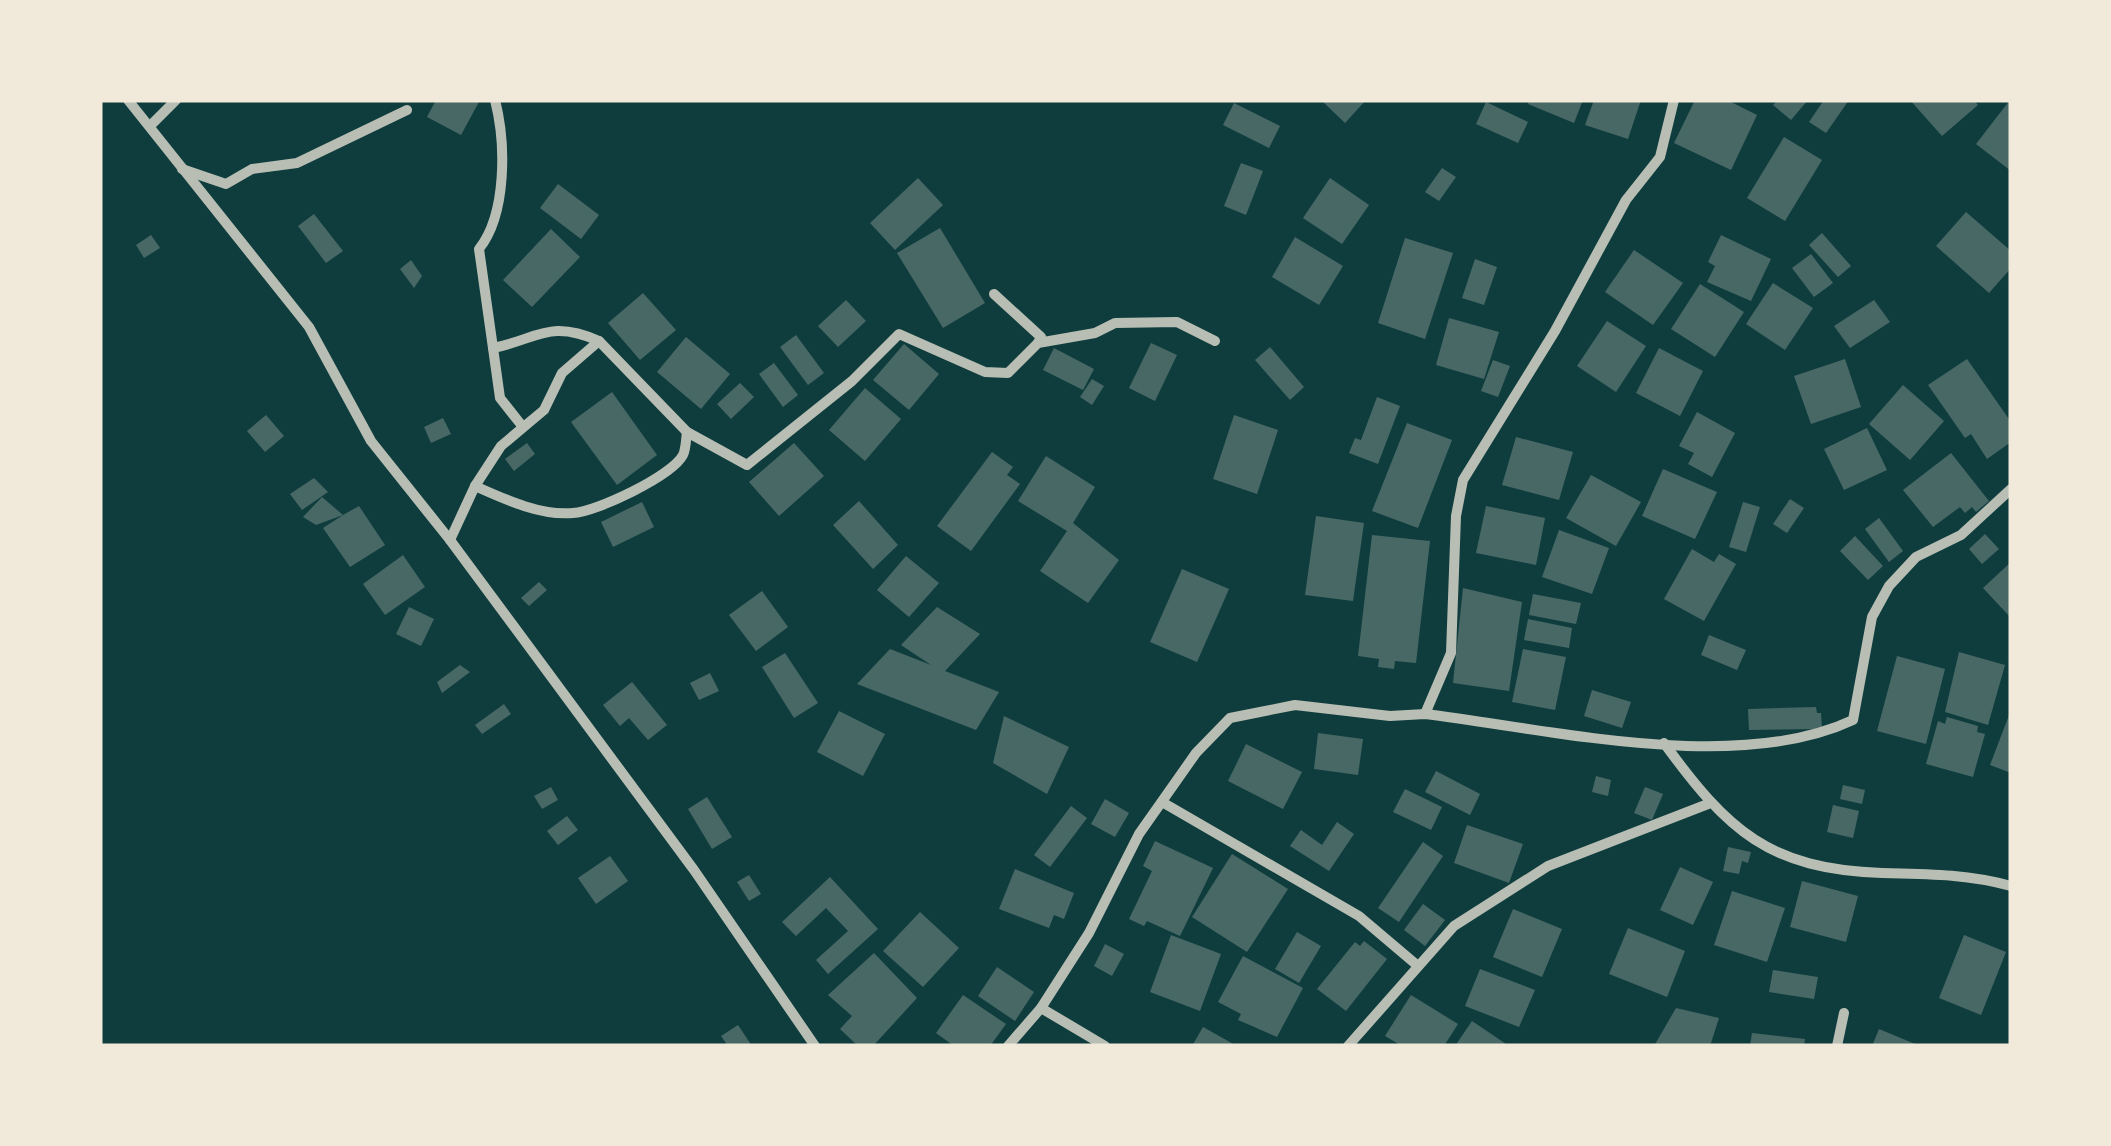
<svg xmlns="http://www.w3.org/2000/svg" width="2111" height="1146" font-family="'DM Sans',sans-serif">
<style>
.building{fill:#486865}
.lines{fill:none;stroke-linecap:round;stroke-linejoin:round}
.minor{stroke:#b8beb3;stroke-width:10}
</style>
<rect width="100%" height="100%" fill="#0f3d3e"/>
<g class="building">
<polygon points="436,100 480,100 461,135 427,117"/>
<polygon points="1321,100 1366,100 1345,123"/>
<polygon points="1529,100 1583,100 1574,123 1528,104"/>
<polygon points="1594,100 1641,100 1628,139 1585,125"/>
<polygon points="1695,100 1727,100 1757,115 1731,170 1674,143"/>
<polygon points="1778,100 1808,100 1791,120 1773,105"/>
<polygon points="1824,100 1849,100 1826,133 1809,122"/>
<polygon points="1910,100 1974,100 1978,105 1942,136"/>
<polygon points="2010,100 2011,100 2011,171 1976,144"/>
<polygon points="1486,102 1528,122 1518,143 1476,124"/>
<polygon points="1234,103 1280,126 1269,148 1223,125"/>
<polygon points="1784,137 1822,160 1785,221 1747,198"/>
<polygon points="1241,163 1263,171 1246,215 1224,206"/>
<polygon points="1442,168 1456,177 1439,201 1425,192"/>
<polygon points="918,178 943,205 895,250 870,223"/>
<polygon points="1330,178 1369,205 1342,244 1303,218"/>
<polygon points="558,184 599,215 581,239 540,208"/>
<polygon points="1966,212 2011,251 2011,268 1989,293 1936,246"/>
<polygon points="314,214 343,251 326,263 298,226"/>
<polygon points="940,228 985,303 943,328 897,253"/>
<polygon points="551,229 580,257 532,307 503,280"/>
<polygon points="1822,233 1851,266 1838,277 1809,245"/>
<polygon points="151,235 160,248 144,258 136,245"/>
<polygon points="1721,235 1771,259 1751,301 1707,282 1715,266 1708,262"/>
<polygon points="1295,237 1343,266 1319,305 1272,277"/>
<polygon points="1405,238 1453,253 1425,339 1378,323"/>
<polygon points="1634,250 1683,283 1653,325 1605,292"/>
<polygon points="1811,254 1833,283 1814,297 1792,268"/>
<polygon points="1475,259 1497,267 1484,305 1462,298"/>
<polygon points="411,260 422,276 414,288 400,269"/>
<polygon points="1773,283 1813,308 1785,350 1746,324"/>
<polygon points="1700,284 1744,312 1715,357 1671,329"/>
<polygon points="643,293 676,330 640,360 608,323"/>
<polygon points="846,300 866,321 838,347 818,326"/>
<polygon points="1874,300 1890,322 1850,348 1834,326"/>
<polygon points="1449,318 1499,332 1484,379 1436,365"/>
<polygon points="1607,321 1646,346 1616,392 1577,366"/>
<polygon points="796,335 824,373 808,385 780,347"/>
<polygon points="686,337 730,374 701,409 657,372"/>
<polygon points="1151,343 1177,355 1155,401 1129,388"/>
<polygon points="904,344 939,374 909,410 873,380"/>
<polygon points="1270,347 1304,387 1290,400 1255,360"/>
<polygon points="1054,348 1094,369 1083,390 1043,370"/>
<polygon points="1659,348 1703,371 1680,416 1636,393"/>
<polygon points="1845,359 1861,407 1811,424 1794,376"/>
<polygon points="1967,359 2011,422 2011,442 1987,459 1971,434 1965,438 1928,385"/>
<polygon points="1493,360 1510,366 1498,397 1481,391"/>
<polygon points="774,363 798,395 783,407 759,374"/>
<polygon points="1092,379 1104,386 1092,405 1080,397"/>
<polygon points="740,383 754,397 731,419 717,404"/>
<polygon points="1903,385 1944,421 1910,460 1869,424"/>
<polygon points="865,388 901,419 865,461 829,430"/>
<polygon points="612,392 657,455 617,485 571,422"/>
<polygon points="1377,397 1400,406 1378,464 1349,453 1355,438 1361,440"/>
<polygon points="1697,412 1735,433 1712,477 1688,464 1694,453 1679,446"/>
<polygon points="266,415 284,436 265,452 247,431"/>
<polygon points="1234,415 1278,430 1257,494 1213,479"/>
<polygon points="443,418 451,434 431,443 424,427"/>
<polygon points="1407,423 1452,440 1418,528 1372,511"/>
<polygon points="1867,428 1887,470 1844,490 1824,449"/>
<polygon points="1516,437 1573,452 1559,500 1502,485"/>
<polygon points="527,443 535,454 514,471 505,459"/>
<polygon points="794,443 824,476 779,516 749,482"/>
<polygon points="992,452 1013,467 1007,475 1020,484 971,551 937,526"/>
<polygon points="1951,453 1989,501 1976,512 1972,507 1965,513 1960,507 1933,527 1903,490"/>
<polygon points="1046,456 1095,487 1073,523 1119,560 1088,603 1040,571 1067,531 1018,501"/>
<polygon points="1663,469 1717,492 1695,539 1642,516"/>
<polygon points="1591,475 1641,502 1616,546 1566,518"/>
<polygon points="314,478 328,492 302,510 290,494"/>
<polygon points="322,497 343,515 359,506 385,545 350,567 323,528 343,515 316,525 303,517"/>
<polygon points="1790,499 1804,508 1787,533 1773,524"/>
<polygon points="859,501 898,545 873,569 833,525"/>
<polygon points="642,502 654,527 613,547 601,522"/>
<polygon points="1743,502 1760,507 1746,552 1729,547"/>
<polygon points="1486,506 1545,518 1536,565 1476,553"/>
<polygon points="1316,516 1364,523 1353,601 1305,595"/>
<polygon points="1879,518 1903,551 1889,562 1865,529"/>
<polygon points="1559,530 1609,548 1592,594 1542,577"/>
<polygon points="1985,534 1999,549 1982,564 1969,549"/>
<polygon points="1372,535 1430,541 1416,663 1395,661 1394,669 1378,667 1379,659 1358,656"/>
<polygon points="1855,536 1883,566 1868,580 1840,551"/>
<polygon points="1692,549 1714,562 1719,554 1736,564 1704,621 1664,599"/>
<polygon points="403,555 425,587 385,615 363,584"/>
<polygon points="906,556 939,583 909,617 877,590"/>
<polygon points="2011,562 2011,618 1983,588"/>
<polygon points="1182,569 1229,589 1197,662 1150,642"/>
<polygon points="539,582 547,590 529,606 521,598"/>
<polygon points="1463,588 1522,602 1509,691 1453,683"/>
<polygon points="762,591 788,627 756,651 729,615"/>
<polygon points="1533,594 1581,603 1576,624 1529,615"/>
<polygon points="409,607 434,619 421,646 396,634"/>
<polygon points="937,607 980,634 945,671 999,692 976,730 857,684 890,649 931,665 901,645"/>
<polygon points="1528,619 1572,628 1569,648 1524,640"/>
<polygon points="1709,635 1746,650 1737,670 1701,655"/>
<polygon points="1523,649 1566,657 1555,710 1512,702"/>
<polygon points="1959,652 2005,665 1988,725 1945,712"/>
<polygon points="785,653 818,703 794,718 762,667"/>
<polygon points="1897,656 1945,669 1926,744 1877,731"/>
<polygon points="460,665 470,672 442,693 437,682"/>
<polygon points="710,673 719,691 699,700 690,683"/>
<polygon points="632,682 667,725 648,740 629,718 620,726 603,705"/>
<polygon points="1592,690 1631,702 1622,728 1584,716"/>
<polygon points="504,704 511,714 482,734 475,725"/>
<polygon points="1816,707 1817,713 1821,713 1822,729 1749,730 1748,709"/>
<polygon points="2011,710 2011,773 1990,765"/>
<polygon points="839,711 885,734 863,776 817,752"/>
<polygon points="1004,716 1069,747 1047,794 993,763"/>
<polygon points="1947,717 1978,726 1977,732 1985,734 1973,777 1926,764 1938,721 1945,724"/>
<polygon points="1318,733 1363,739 1358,775 1314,769"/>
<polygon points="1246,744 1302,772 1283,809 1228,781"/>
<polygon points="1436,771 1480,794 1470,815 1425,792"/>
<polygon points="1596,776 1611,780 1608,796 1592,792"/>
<polygon points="1843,785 1865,790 1862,804 1840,799"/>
<polygon points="551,787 558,800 542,809 534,796"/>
<polygon points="1645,787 1663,794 1652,820 1634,813"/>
<polygon points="1405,789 1442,807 1431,830 1393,812"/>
<polygon points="707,797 732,837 712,849 688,809"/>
<polygon points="1105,799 1129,813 1115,837 1091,824"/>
<polygon points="1833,805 1859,811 1853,838 1827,832"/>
<polygon points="1071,806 1087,818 1050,867 1034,855"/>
<polygon points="567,816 578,830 558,845 547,831"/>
<polygon points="1337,822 1354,834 1329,871 1290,846 1301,830 1322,845"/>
<polygon points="1467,825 1523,844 1509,883 1454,863"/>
<polygon points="1155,841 1213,868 1180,936 1147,921 1144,926 1129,919 1152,871 1143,866"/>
<polygon points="1423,842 1443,856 1399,922 1378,908"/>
<polygon points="1728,847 1751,852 1748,863 1742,861 1739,874 1723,871"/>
<polygon points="1232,854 1288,889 1247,952 1192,917"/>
<polygon points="610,856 628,881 596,904 578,878"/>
<polygon points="1680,867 1713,882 1693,925 1660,910"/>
<polygon points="1015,869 1074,893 1064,919 1054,915 1049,928 999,909"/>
<polygon points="749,875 761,894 749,901 737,882"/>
<polygon points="830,877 878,929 828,974 816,960 848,931 826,908 796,936 782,922"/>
<polygon points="1802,881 1858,896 1846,942 1790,927"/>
<polygon points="1732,891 1785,908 1767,962 1714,945"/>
<polygon points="1423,904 1445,920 1425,946 1404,930"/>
<polygon points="1513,909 1562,929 1542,977 1493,957"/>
<polygon points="920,912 959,948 923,987 883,951"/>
<polygon points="1628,928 1685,951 1667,997 1609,974"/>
<polygon points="1297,932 1321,946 1299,983 1275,969"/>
<polygon points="1171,935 1221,954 1200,1011 1150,992"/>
<polygon points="1964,935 2006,952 1981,1015 1939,998"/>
<polygon points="1364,941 1387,959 1346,1011 1317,989 1355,942 1360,946"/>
<polygon points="1105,944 1124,954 1112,976 1094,966"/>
<polygon points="874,953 917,998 873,1046 858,1046 840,1029 852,1016 828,995"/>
<polygon points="1243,956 1303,988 1277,1037 1238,1020 1241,1014 1218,1002"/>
<polygon points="997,967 1034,992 1015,1021 978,996"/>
<polygon points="1480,969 1535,990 1519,1027 1465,1006"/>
<polygon points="1773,970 1818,977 1814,999 1769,992"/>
<polygon points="963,995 1006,1024 990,1046 954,1046 936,1033"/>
<polygon points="1411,995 1458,1024 1444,1046 1402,1046 1385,1036"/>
<polygon points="1676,1008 1719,1018 1710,1046 1654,1046"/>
<polygon points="1472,1021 1509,1046 1455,1046"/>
<polygon points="738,1025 752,1046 728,1046 721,1036"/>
<polygon points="1203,1027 1237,1046 1192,1046"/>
<polygon points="1879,1029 1920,1046 1872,1046"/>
<polygon points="1752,1033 1805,1039 1804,1046 1750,1046"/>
</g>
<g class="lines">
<g class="minor">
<polyline points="128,100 309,327 371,441 450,540 694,870 815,1046"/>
<path d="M495,100C506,143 507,214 479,249L493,348C538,339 549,319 599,341L687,432L747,465L852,381L899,334L985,372L1008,373L1038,343L1095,333L1115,323L1177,322L1215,341"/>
<polyline points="150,126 176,100"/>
<polyline points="182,169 226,184 252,169 297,163 407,110"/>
<polyline points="994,294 1041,337 1038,343"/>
<polyline points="493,348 500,398 523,427"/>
<path d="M475,486C504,499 540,516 573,513C596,512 672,476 683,455C686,449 686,438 687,432"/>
<polyline points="450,540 475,486 501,446 544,410 562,373 599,341"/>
<polyline points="1425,714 1451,653 1456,516 1463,480 1555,331 1626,200 1660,157 1674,100"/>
<path d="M1664,743C1728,831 1769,869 1882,873C1927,874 1968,874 2011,886"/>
<polyline points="1162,802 1359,916 1418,966"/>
<polyline points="1041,1008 1105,1046"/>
<path d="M1008,1046L1041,1008L1089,933L1139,834L1196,753L1230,718L1295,705L1390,716L1425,714C1550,729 1736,775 1853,720L1872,617L1889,586L1916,557L1961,535L2011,489"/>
<polyline points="1348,1046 1454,926 1548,866 1708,804"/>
<polyline points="1837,1046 1844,1013"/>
</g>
</g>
<rect width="2111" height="1146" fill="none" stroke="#f1e9da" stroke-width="205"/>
</svg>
